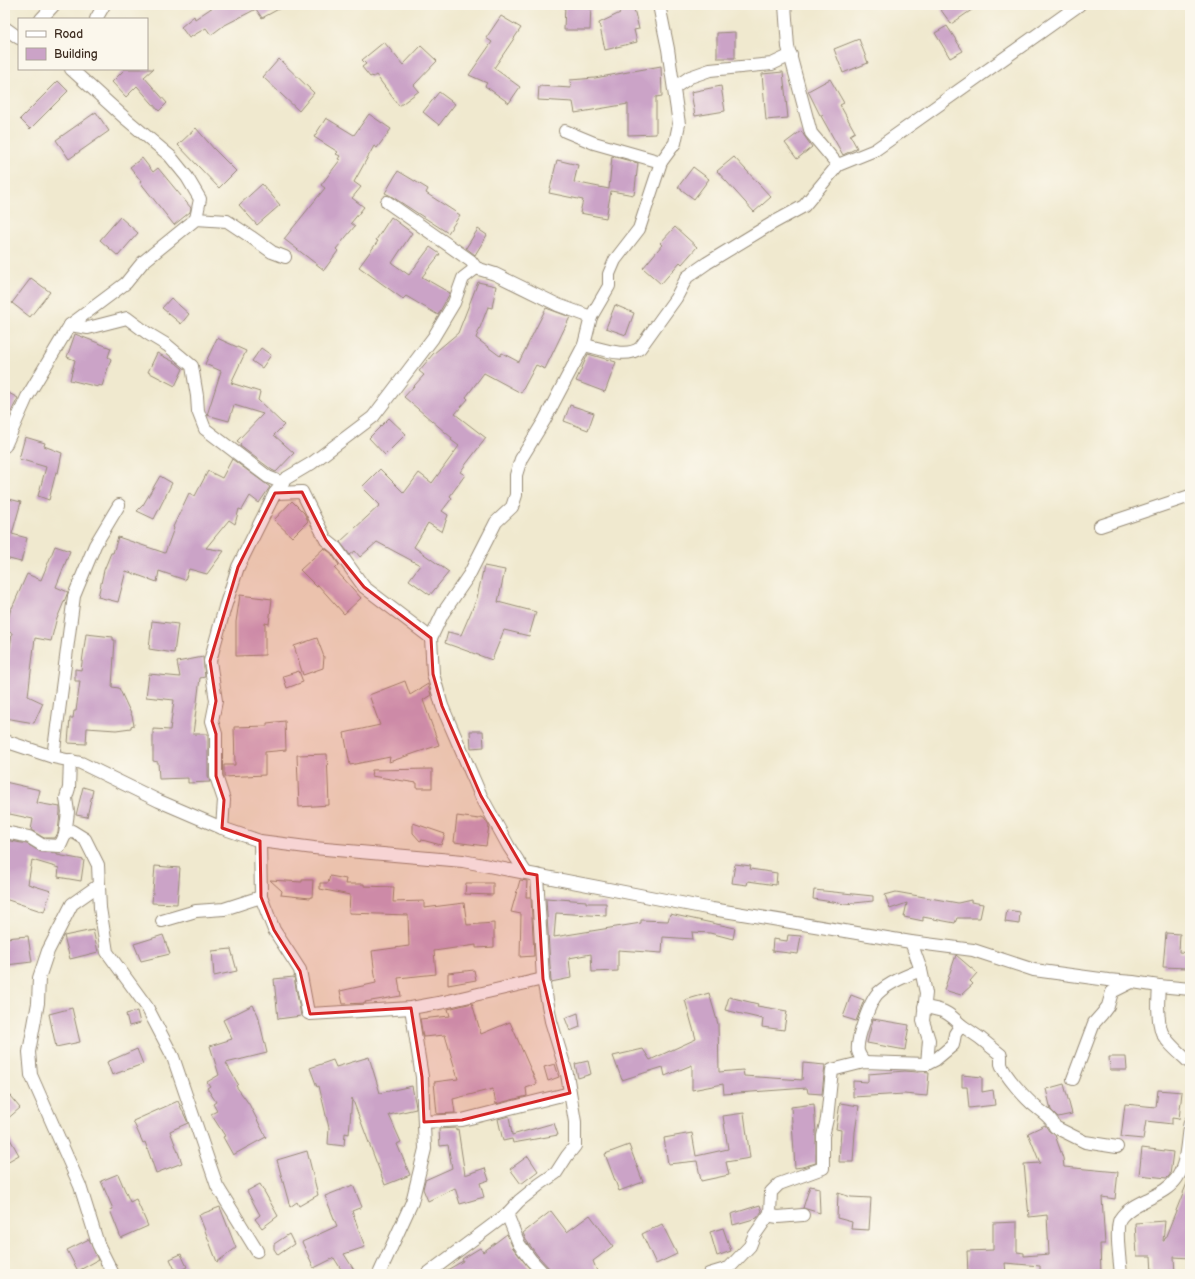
<svg xmlns="http://www.w3.org/2000/svg" width="1195" height="1279" font-family="'Balsamiq Sans',sans-serif">
<style>
.building{fill:#cba3c7}
.lines{fill:none;stroke-linecap:round;stroke-linejoin:round}
.minor-casing{stroke:#968a76;stroke-width:14}
.minor{stroke:#fff;stroke-width:12}
.marked{fill:#d62828;fill-opacity:0.2;stroke:#d62828;stroke-width:3;stroke-linejoin:round}
</style>
<rect width="100%" height="100%" fill="#fbf7ec"/>
<filter id="ink" filterUnits="userSpaceOnUse"><feTurbulence type="fractalNoise" baseFrequency=".025" numOctaves="2"/><feDisplacementMap in="SourceGraphic" scale="8" xChannelSelector="R" yChannelSelector="G"/><feConvolveMatrix kernelMatrix="1 2 1 2 8 2 1 2 1" color-interpolation-filters="sRGB"/></filter>
<filter id="wash" filterUnits="userSpaceOnUse"><feTurbulence type="fractalNoise" baseFrequency=".012" numOctaves="4" result="noise"/><feDisplacementMap in="SourceGraphic" scale="16" xChannelSelector="R" yChannelSelector="G"/><feGaussianBlur stdDeviation="0.9" result="paint"/><feColorMatrix in="noise" values="0 0 0 0 0 0 0 0 0 0 0 0 0 0 0 0 0 1.4 0 .05"/><feComposite in="paint" operator="in"/></filter>
<g filter="url(#wash)">
<rect width="100%" height="100%" fill="#f0e9cf"/>
<g id="blocks">
<g class="building">
<polygon points="216,5 286,5 262,18 256,9 223,26 211,35 206,28 189,38 181,27 194,16 195,19"/>
<polygon points="565,5 591,5 590,30 564,30"/>
<polygon points="618,5 633,5 639,29 634,30 637,42 605,50 599,23 620,13"/>
<polygon points="949,5 979,5 951,24 941,10"/>
<polygon points="501,16 521,28 494,68 520,87 509,103 485,86 487,83 469,75 492,42 486,38"/>
<polygon points="947,26 963,51 950,58 935,33"/>
<polygon points="735,32 735,58 717,58 717,33"/>
<polygon points="859,39 868,63 843,73 834,49"/>
<polygon points="384,42 403,65 421,46 437,61 414,85 419,91 399,106 376,75 373,77 372,76 370,77 362,67 366,64 362,60"/>
<polygon points="279,59 314,93 299,111 263,77"/>
<polygon points="661,66 662,96 656,97 656,134 628,135 628,104 575,113 573,102 538,100 539,86 571,88 570,80 595,78"/>
<polygon points="125,69 153,69 144,77 167,103 159,111 137,86 126,97 112,82"/>
<polygon points="783,72 788,118 766,120 762,74"/>
<polygon points="830,79 844,103 840,105 855,132 850,135 857,148 843,155 821,116 823,115 820,115 808,91"/>
<polygon points="58,81 68,91 30,129 20,119"/>
<polygon points="721,86 725,111 695,116 691,92"/>
<polygon points="439,92 455,104 439,125 423,112"/>
<polygon points="96,112 109,131 69,159 56,140"/>
<polygon points="369,114 391,129 377,148 374,146 354,182 361,187 352,198 364,207 351,223 355,226 336,249 338,251 324,270 284,239 325,188 321,185 340,160 338,159 340,156 336,154 338,152 314,137 326,118 354,135"/>
<polygon points="196,128 214,149 236,171 219,188 178,145"/>
<polygon points="801,131 812,147 797,159 785,143"/>
<polygon points="612,156 638,163 635,188 634,195 611,191 606,218 580,213 583,200 549,193 557,160 578,165 574,182 609,189"/>
<polygon points="734,157 771,197 754,212 717,171"/>
<polygon points="142,158 153,172 158,168 191,208 190,212 174,225 140,182 141,181 130,167"/>
<polygon points="693,167 709,179 694,199 678,187"/>
<polygon points="398,171 428,189 426,193 460,215 448,233 391,196 385,193"/>
<polygon points="262,184 280,205 257,225 239,205"/>
<polygon points="120,217 138,233 118,256 100,240"/>
<polygon points="391,217 412,233 392,263 409,275 430,247 440,254 422,277 450,293 438,315 406,296 403,299 359,267 378,241 376,240"/>
<polygon points="675,227 697,247 682,264 680,262 661,284 643,268 662,245 660,243"/>
<polygon points="478,229 487,235 475,255 466,248"/>
<polygon points="31,278 50,292 30,317 12,303"/>
<polygon points="478,282 496,286 492,308 488,307 476,338 500,356 502,353 519,362 546,308 570,317 545,369 536,365 521,393 484,373 466,397 468,399 455,414 486,438 460,472 465,475 450,496 452,498 442,511 448,515 442,532 428,523 414,547 449,572 430,595 409,580 420,565 377,542 360,557 355,551 350,555 340,542 380,505 362,487 380,469 404,493 419,473 432,483 459,446 451,440 452,438 404,397 424,375 419,371 433,354 458,333"/>
<polygon points="171,298 189,314 181,324 162,308"/>
<polygon points="615,305 634,313 626,335 606,328"/>
<polygon points="75,334 111,348 108,357 111,359 102,386 98,385 98,387 70,380 75,360 67,357"/>
<polygon points="217,338 246,351 231,383 260,392 258,400 284,425 274,435 294,453 276,472 272,470 240,446 241,444 237,441 263,414 234,405 229,421 207,415 221,371 205,364"/>
<polygon points="261,348 271,355 262,368 252,361"/>
<polygon points="157,353 176,363 183,369 175,386 148,372"/>
<polygon points="588,354 616,362 605,392 576,381"/>
<polygon points="5,391 18,398 5,424"/>
<polygon points="570,405 594,413 588,430 564,421"/>
<polygon points="389,418 406,434 385,455 369,438"/>
<polygon points="25,437 45,443 44,446 62,453 58,473 56,472 49,500 38,496 46,467 19,459"/>
<polygon points="232,459 270,487 259,503 250,496 242,510 239,509 235,524 229,520 206,548 224,551 207,574 189,569 185,580 159,571 157,582 126,571 118,602 98,597 104,570 111,553 113,553 118,537 165,553 174,528 173,527 189,493 195,496 208,471 222,478"/>
<polygon points="160,476 172,483 154,519 137,511 143,505"/>
<polygon points="5,498 21,502 12,534 27,538 21,562 5,558"/>
<polygon points="292,501 304,513 308,521 292,537 274,520"/>
<polygon points="55,546 70,551 56,587 68,592 56,621 51,641 35,638 28,696 43,703 34,723 5,718 5,683 12,633 5,631 11,608 12,608 27,574 41,580"/>
<polygon points="324,548 331,553 339,565 335,569 361,598 344,614 318,585 317,587 300,570"/>
<polygon points="484,566 505,570 498,602 536,612 529,636 504,630 492,660 445,643 448,632 461,635 477,598"/>
<polygon points="240,595 272,599 269,624 265,623 265,655 236,656 236,622"/>
<polygon points="152,621 178,624 174,653 149,649"/>
<polygon points="86,634 113,637 113,640 115,640 112,687 119,688 132,716 134,725 131,726 131,728 116,730 87,728 86,744 68,743 70,718 73,718 74,711 76,711 80,681 75,681 75,669 81,670"/>
<polygon points="317,638 324,657 323,668 303,675 294,646"/>
<polygon points="203,657 205,677 200,678 193,734 208,734 208,776 210,782 188,783 188,778 159,779 158,762 153,761 153,729 170,730 174,700 146,697 149,674 180,677 177,662"/>
<polygon points="299,671 303,682 287,688 283,676"/>
<polygon points="405,681 410,695 428,684 428,685 431,695 423,700 439,745 389,762 390,757 350,765 344,733 380,725 369,695"/>
<polygon points="285,721 286,750 265,752 265,775 224,777 224,765 235,765 234,727 267,726 267,723"/>
<polygon points="470,731 483,731 484,747 471,748"/>
<polygon points="327,754 329,805 299,807 297,755"/>
<polygon points="432,769 432,788 417,788 417,783 371,776 372,770"/>
<polygon points="5,782 40,790 37,803 60,807 60,812 58,833 55,838 44,838 31,830 33,819 5,813"/>
<polygon points="83,787 93,790 87,817 76,815"/>
<polygon points="457,816 479,819 480,817 484,818 489,826 486,846 454,842"/>
<polygon points="413,823 445,834 441,845 422,840 420,841 413,833"/>
<polygon points="5,840 27,844 41,852 57,853 57,855 84,860 81,881 58,877 59,868 32,860 28,884 51,891 44,912 5,899"/>
<polygon points="735,864 751,866 750,869 777,873 776,885 748,881 747,885 732,883"/>
<polygon points="155,866 180,868 177,904 152,903"/>
<polygon points="330,876 346,879 345,884 364,884 364,886 394,887 393,902 424,901 424,908 464,903 467,925 494,923 494,947 476,948 476,945 434,951 436,974 398,978 401,996 365,1002 366,1003 343,1004 340,991 376,983 372,951 409,946 408,915 349,913 350,895 320,889 320,883 328,883"/>
<polygon points="270,880 302,882 302,880 313,880 312,897 310,897 310,898 281,895 282,891"/>
<polygon points="520,880 527,881 526,897 531,897 534,956 520,957 521,914 511,912"/>
<polygon points="466,883 493,883 493,895 465,894"/>
<polygon points="814,890 873,896 873,901 845,904 813,899"/>
<polygon points="896,892 958,903 971,900 971,902 983,904 980,918 957,918 955,923 923,917 923,921 904,917 907,903 890,909 885,895"/>
<polygon points="546,898 586,901 586,903 606,903 606,916 556,913 554,937 641,923 641,920 668,921 670,914 735,928 733,939 710,933 692,932 693,939 663,937 662,953 618,950 618,971 592,972 591,954 569,958 571,978 551,982"/>
<polygon points="1007,910 1020,912 1019,924 1005,922"/>
<polygon points="93,930 98,952 70,959 64,936"/>
<polygon points="1166,933 1180,934 1179,952 1189,953 1187,968 1163,967"/>
<polygon points="163,935 170,954 141,961 134,944"/>
<polygon points="788,935 801,936 798,954 772,951 773,939 787,941"/>
<polygon points="28,936 32,962 6,965 5,958 5,938"/>
<polygon points="231,949 237,971 214,976 212,951"/>
<polygon points="956,955 977,973 970,981 973,984 961,995 944,990"/>
<polygon points="474,970 476,980 448,985 448,973"/>
<polygon points="294,977 301,1016 278,1019 274,979"/>
<polygon points="709,993 718,1024 719,1072 743,1070 744,1076 802,1080 803,1063 825,1065 822,1094 808,1093 807,1088 724,1094 723,1084 692,1090 692,1065 665,1076 663,1067 622,1080 613,1056 643,1049 650,1060 696,1039 685,1000"/>
<polygon points="851,995 864,1000 856,1021 843,1017"/>
<polygon points="729,997 758,1004 757,1006 787,1011 784,1030 762,1027 763,1019 725,1010"/>
<polygon points="472,1003 481,1034 510,1022 537,1084 526,1088 527,1096 496,1104 493,1089 453,1099 455,1113 437,1114 434,1082 458,1079 445,1035 423,1037 420,1019 450,1016 448,1009"/>
<polygon points="253,1005 258,1015 267,1053 226,1063 238,1084 236,1086 249,1104 266,1137 233,1155 223,1137 225,1136 211,1114 217,1111 213,1104 216,1102 207,1088 210,1086 207,1082 219,1075 210,1046 232,1039 223,1020"/>
<polygon points="72,1008 80,1042 56,1047 49,1014"/>
<polygon points="137,1011 140,1023 129,1026 126,1014"/>
<polygon points="578,1013 580,1027 570,1031 565,1018"/>
<polygon points="873,1019 909,1025 905,1050 867,1043"/>
<polygon points="137,1049 143,1064 112,1075 107,1062"/>
<polygon points="369,1057 380,1093 412,1086 416,1107 416,1109 389,1115 401,1142 397,1144 410,1175 385,1185 352,1098 349,1134 345,1133 344,1146 328,1144 329,1128 319,1086 317,1087 310,1068 333,1060 336,1067"/>
<polygon points="1109,1057 1126,1057 1127,1070 1110,1070"/>
<polygon points="588,1061 591,1074 578,1078 575,1064"/>
<polygon points="555,1064 559,1077 548,1081 544,1067"/>
<polygon points="905,1071 929,1073 927,1096 904,1094 853,1097 853,1081 868,1082 868,1074"/>
<polygon points="962,1075 982,1077 982,1092 993,1090 995,1105 969,1108 967,1087 962,1087"/>
<polygon points="1064,1084 1072,1114 1058,1117 1051,1110 1046,1089"/>
<polygon points="5,1090 20,1108 5,1121"/>
<polygon points="1158,1090 1182,1092 1179,1119 1172,1118 1172,1124 1146,1121 1143,1139 1121,1137 1125,1104 1156,1107"/>
<polygon points="178,1101 188,1123 170,1131 182,1163 156,1173 145,1142 143,1143 133,1121"/>
<polygon points="840,1103 859,1106 855,1132 853,1162 839,1162 841,1130 836,1129"/>
<polygon points="814,1104 816,1133 816,1163 802,1167 795,1168 791,1107"/>
<polygon points="744,1113 750,1158 726,1162 729,1175 701,1181 697,1161 668,1164 664,1138 692,1133 696,1156 728,1149 723,1116"/>
<polygon points="509,1116 512,1135 554,1123 558,1135 513,1143 512,1139 503,1141 498,1119"/>
<polygon points="1045,1125 1049,1131 1055,1135 1063,1158 1064,1167 1118,1172 1115,1199 1102,1197 1105,1244 1100,1244 1101,1274 1040,1274 1040,1266 1005,1263 1006,1274 968,1274 967,1251 993,1250 993,1223 1017,1222 1017,1252 1024,1253 1024,1256 1049,1254 1047,1215 1029,1217 1024,1164 1040,1163 1028,1133"/>
<polygon points="456,1128 456,1130 458,1129 465,1175 485,1168 489,1180 480,1183 484,1197 460,1204 455,1188 428,1201 423,1189 425,1180 452,1168 448,1145 440,1146 439,1129"/>
<polygon points="5,1130 19,1155 5,1163"/>
<polygon points="629,1145 643,1182 619,1191 605,1154"/>
<polygon points="1142,1148 1173,1152 1170,1175 1167,1178 1139,1175"/>
<polygon points="307,1151 318,1195 299,1206 297,1202 290,1207 277,1160"/>
<polygon points="528,1156 538,1171 521,1184 510,1169"/>
<polygon points="118,1174 130,1202 136,1199 148,1226 121,1238 110,1210 113,1209 101,1181"/>
<polygon points="1189,1178 1190,1258 1174,1257 1175,1274 1152,1274 1151,1256 1137,1256 1135,1223 1165,1221 1163,1241 1164,1241"/>
<polygon points="260,1184 278,1216 262,1228 255,1219 260,1215 247,1191"/>
<polygon points="353,1185 362,1207 352,1211 365,1247 344,1254 354,1270 348,1274 344,1274 334,1258 314,1268 302,1242 337,1226 325,1196"/>
<polygon points="810,1186 819,1188 820,1213 803,1208"/>
<polygon points="838,1193 851,1197 871,1198 869,1230 851,1229 852,1222 837,1218"/>
<polygon points="760,1205 762,1211 757,1218 733,1225 731,1214"/>
<polygon points="220,1207 236,1248 217,1262 199,1215"/>
<polygon points="551,1211 567,1232 590,1215 613,1246 593,1261 598,1274 551,1274 550,1269 537,1255 526,1240 523,1233"/>
<polygon points="662,1224 677,1254 656,1264 642,1234"/>
<polygon points="723,1228 731,1251 717,1256 710,1232"/>
<polygon points="289,1234 294,1244 278,1255 274,1249 274,1244"/>
<polygon points="507,1234 513,1248 534,1274 440,1274 463,1261 462,1259 480,1248 483,1252"/>
<polygon points="89,1239 98,1260 78,1271 67,1250"/>
<polygon points="181,1254 187,1267 176,1272 170,1259"/>
</g>
</g>
</g>
<g filter="url(#ink)">
<use href="#blocks" fill-opacity="0" stroke="#968a76" stroke-width="1"/>
<g class="lines">
<g class="minor-casing">
<g id="minor">
<polyline points="785,5 788,47 811,133 838,165"/>
<polyline points="41,19 54,5"/>
<polyline points="96,19 104,5"/>
<polyline points="5,28 19,38"/>
<polyline points="71,69 126,119 170,156 187,177 200,199 196,219"/>
<polyline points="674,88 690,77 710,70 772,64 791,55"/>
<polyline points="565,131 594,143 661,162"/>
<polyline points="387,202 471,261 476,268"/>
<polyline points="70,325 88,328 127,318 147,333 167,345 192,366 197,396 198,411 205,429 268,477 283,483 275,493 238,567 225,607 210,661 216,701 212,721 216,734 216,776 224,800 222,828"/>
<path d="M584,345C600,348 626,359 640,348L676,298L687,277L707,263L771,224L804,206L838,165L875,150L892,138L1079,5"/>
<polyline points="5,446 27,397 70,325 126,283 143,262 196,219 227,221 251,237 272,252 285,257"/>
<polyline points="283,483 285,479 312,463 373,417 433,338 454,303 463,278 476,268 495,274 558,305 591,317"/>
<polyline points="275,493 302,492 326,540 336,548 364,587 431,638"/>
<polyline points="1100,526 1190,496"/>
<polyline points="5,741 53,757 81,763 159,801 222,828 260,841 314,848 463,861 712,909 911,942 973,950 1034,970 1108,980 1133,982 1159,986 1190,989"/>
<polyline points="53,757 74,596 95,545 119,505"/>
<polyline points="5,832 29,837 42,845 60,846 65,835 68,812 66,798 69,788 70,760"/>
<polyline points="65,835 72,831 85,839 98,865 100,908 107,952 147,1007 173,1057 217,1186 257,1251"/>
<polyline points="260,841 261,897 274,930 300,970 308,1013 310,1014 411,1008 444,1002 543,979"/>
<polyline points="526,873 509,847 481,796 442,706 433,674 431,638 443,613 469,575 496,522 512,507 516,495 516,475 521,459 544,421 584,345 591,317 609,286 609,274 615,260 639,229 661,162 675,143 679,124 668,49 659,5"/>
<polyline points="99,885 72,904 48,951 39,978 38,1003 29,1052 31,1075 80,1186 98,1244 113,1274"/>
<polyline points="162,921 196,911 224,909 261,897"/>
<polyline points="911,942 921,970 926,993 923,1021 929,1040 927,1064"/>
<path d="M1159,986C1158,1001 1157,1016 1161,1030C1164,1041 1182,1055 1190,1063"/>
<path d="M924,1007C943,1010 947,1011 961,1025"/>
<path d="M864,1062C862,1059 859,1055 858,1051C856,1040 870,1001 878,993C890,982 906,976 921,970"/>
<polyline points="1073,1079 1094,1023 1102,1014 1108,1006 1112,992 1132,982"/>
<polyline points="424,1122 462,1120 570,1093"/>
<polyline points="770,1213 772,1216 778,1217 803,1215"/>
<polyline points="507,1214 519,1244 531,1260 544,1274"/>
<polyline points="379,1274 412,1202 425,1149 422,1077 411,1008"/>
<polyline points="427,1274 507,1214 519,1201 540,1184 556,1173 567,1156 575,1146 575,1122 567,1074 551,1021 543,979 537,875"/>
<path d="M709,1274L729,1268L750,1246L754,1236L770,1213L771,1192L779,1184L823,1168V1136L827,1119L832,1070L864,1062L927,1064L935,1060L953,1045L955,1034L961,1025L980,1038L1001,1055C1001,1058 1001,1062 1001,1064C1004,1075 1027,1100 1036,1107C1044,1114 1051,1117 1055,1127L1085,1142L1117,1147"/>
<path d="M1121,1274C1120,1263 1115,1228 1120,1219C1126,1209 1140,1203 1150,1198C1160,1193 1170,1188 1177,1178C1188,1161 1186,1141 1190,1122"/>
</g>
</g>
<use href="#minor" class="minor"/>
</g>
</g>
<path class="marked" d="M302,492L326,540L364,587L431,638L433,674L442,706L481,796L526,873L537,875L543,979L570,1093L462,1120L424,1122L422,1077L411,1008L310,1014L300,971L274,930L261,897L260,841L222,828L224,800L216,776V734L212,721L216,701L210,661L238,567L275,493Z"/>
<rect width="1195" height="1279" fill="none" stroke="#fbf7ec" stroke-width="20"/>
<rect x="18" y="18" width="130" height="52" fill="#fbf7ec" stroke="#aea59a"/>
<rect x="26" y="31" width="20" height="6" fill="#ffffff" stroke="#aea59a"/>
<text x="54" y="38" font-size="12" fill="#3b2a1e">Road</text>
<rect x="26" y="48" width="20" height="12" fill="#cba3c7" stroke="#aea59a"/>
<text x="54" y="58" font-size="12" fill="#3b2a1e">Building</text>
</svg>
